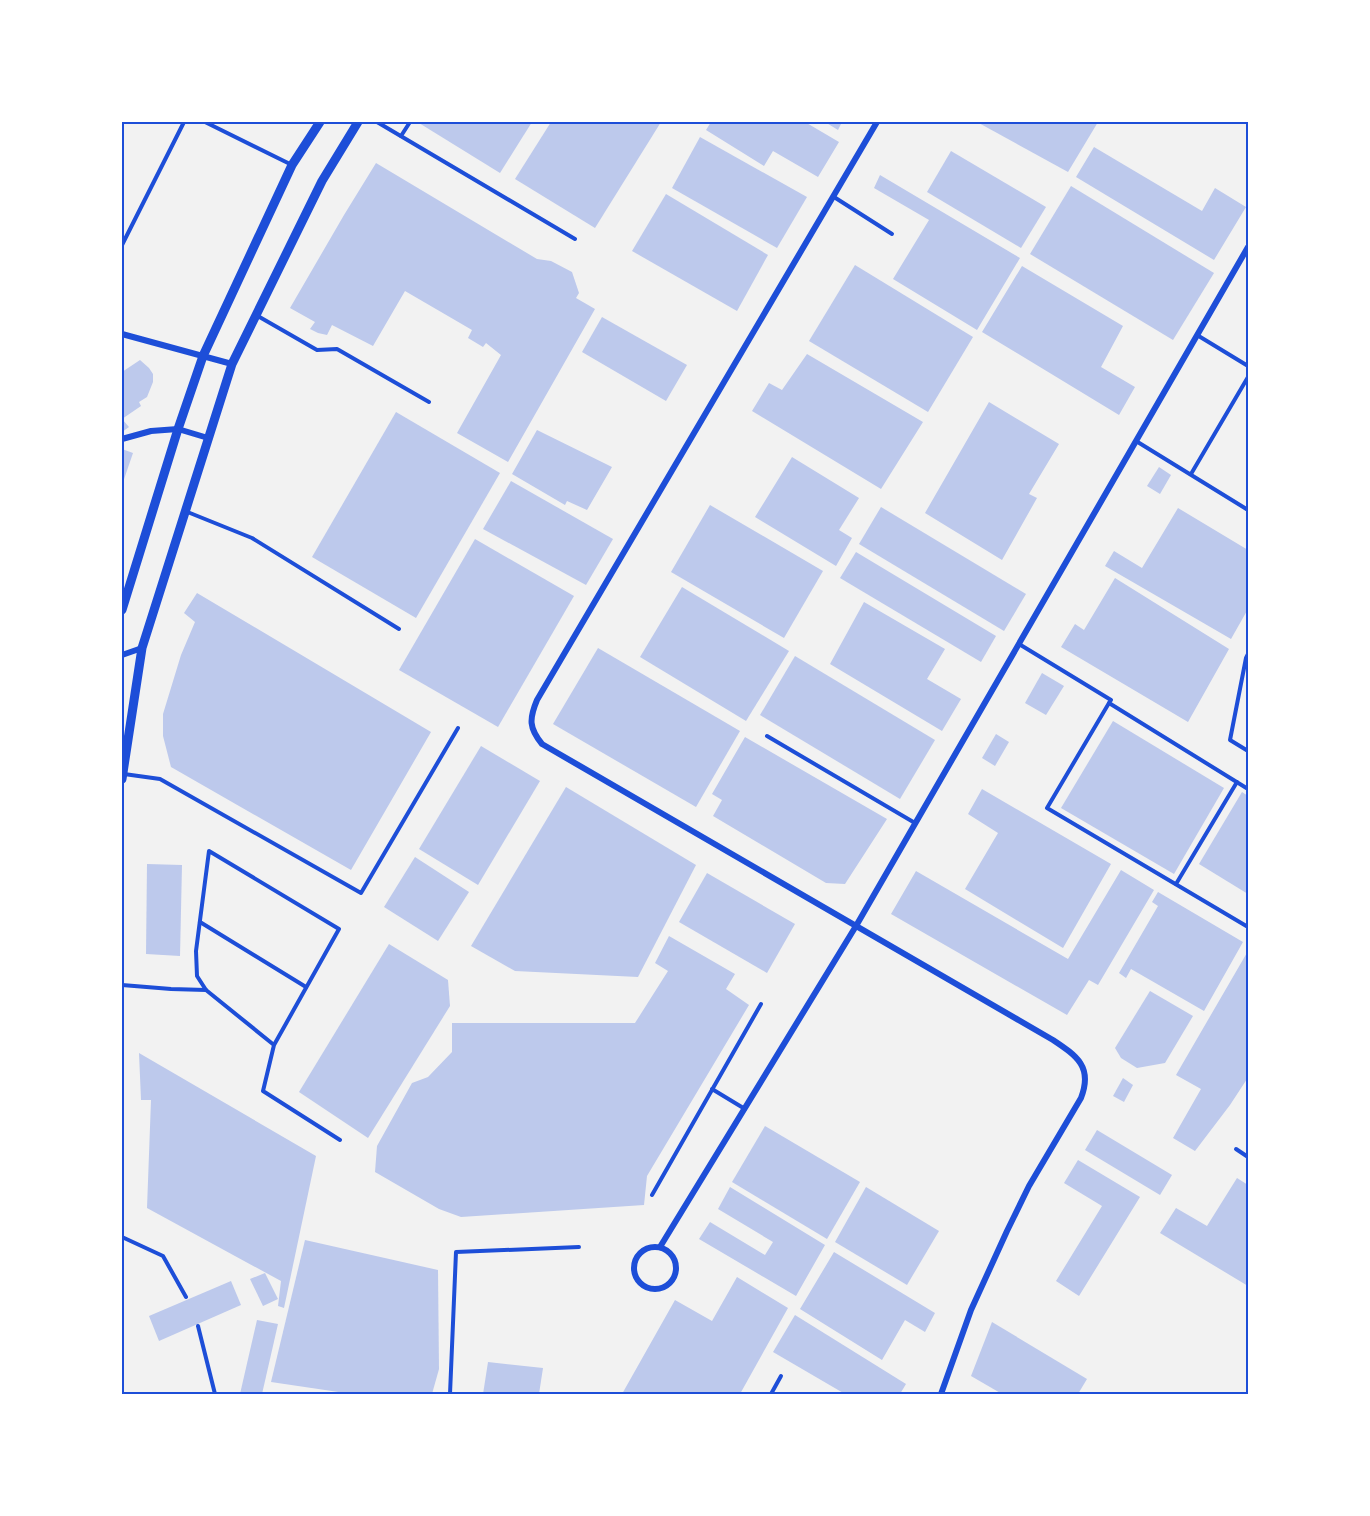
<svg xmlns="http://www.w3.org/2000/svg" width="1370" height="1516" font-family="Bitter,serif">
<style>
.building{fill:#bdc9ec}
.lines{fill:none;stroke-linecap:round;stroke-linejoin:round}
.service{stroke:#1d4ed8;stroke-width:4}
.minor{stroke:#1d4ed8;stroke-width:6}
.secondary{stroke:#1d4ed8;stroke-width:9}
.neatline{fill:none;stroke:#1d4ed8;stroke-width:2}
</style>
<rect width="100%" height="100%" fill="#f2f2f2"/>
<g class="building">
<polygon points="420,122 532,122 500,173 419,123"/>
<polygon points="551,122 661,122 595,228 515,179"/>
<polygon points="711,122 805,122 839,142 818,177 773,151 764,166 706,130"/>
<polygon points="825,122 842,122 838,130"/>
<polygon points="977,122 1098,122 1068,172"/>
<polygon points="700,137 807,197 777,248 672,188"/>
<polygon points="1094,147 1202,211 1215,188 1246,207 1214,260 1076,177"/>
<polygon points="951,151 1046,207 1021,248 927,192"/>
<polygon points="376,163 537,259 551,261 572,272 579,293 576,298 595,309 508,462 457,433 501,355 486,343 483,347 468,338 472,330 405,291 373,346 332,325 327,335 318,333 310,329 315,322 290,308 344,215"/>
<polygon points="880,175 1020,258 977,330 893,279 929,220 874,188"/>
<polygon points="1071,186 1214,273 1173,340 1030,254"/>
<polygon points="666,194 768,255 737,311 632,251"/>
<polygon points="855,265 973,337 928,412 809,341"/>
<polygon points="1022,266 1123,326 1101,367 1135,387 1119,415 982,332"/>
<polygon points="602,317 687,365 666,401 582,352"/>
<polygon points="807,354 923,422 881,489 752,411 769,383 782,390"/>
<polygon points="140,360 149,368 153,374 153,382 147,397 139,402 141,406 122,419 129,427 122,432 122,372"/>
<polygon points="989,402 1059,444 1029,494 1037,498 1002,560 925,513"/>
<polygon points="396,412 500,473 416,618 312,557"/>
<polygon points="537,430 612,467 587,510 567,501 565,505 512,474"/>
<polygon points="122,449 133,453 122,485"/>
<polygon points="792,457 859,498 839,530 852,538 836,566 755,517"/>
<polygon points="1159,467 1171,475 1160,494 1147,486"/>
<polygon points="511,481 613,539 586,585 483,529"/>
<polygon points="710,505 823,571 784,638 671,572"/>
<polygon points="881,507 1026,594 1004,631 859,544"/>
<polygon points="1178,508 1248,550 1248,609 1231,639 1105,566 1114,551 1142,568"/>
<polygon points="475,539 574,596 498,727 399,670"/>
<polygon points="856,552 996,636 981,662 840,578"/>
<polygon points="1115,578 1229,649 1188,722 1061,647 1075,624 1084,630"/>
<polygon points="682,587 789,651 746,721 640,657"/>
<polygon points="197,593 431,732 351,870 171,767 163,736 163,714 181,655 195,622 184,613"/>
<polygon points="864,602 945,649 927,679 961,699 942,731 830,664"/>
<polygon points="598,648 740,731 696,807 553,724"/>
<polygon points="795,656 935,740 900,799 760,715"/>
<polygon points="1042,673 1064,686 1046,715 1025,703"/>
<polygon points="1113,721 1224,788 1174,874 1061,808"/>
<polygon points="996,734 1009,742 995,766 982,758"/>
<polygon points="745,737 887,819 845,884 826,883 713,816 722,800 712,794"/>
<polygon points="481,746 540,781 478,885 419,849"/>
<polygon points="566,787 696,865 638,977 515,971 471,946"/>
<polygon points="982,789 1111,864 1063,948 965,889 998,833 968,814"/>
<polygon points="1242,792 1248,796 1248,894 1199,864"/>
<polygon points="415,857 469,892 438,941 384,907"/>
<polygon points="147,864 182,865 180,956 146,954"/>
<polygon points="1121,870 1154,890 1098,985 1089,980 1067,1015 891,914 916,871 1068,959"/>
<polygon points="707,873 795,924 767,973 679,922"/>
<polygon points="1158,892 1243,942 1204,1011 1131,969 1126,978 1119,973 1158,906 1152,902"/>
<polygon points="669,936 735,974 726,989 749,1005 647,1176 644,1205 461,1217 439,1209 375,1172 377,1146 412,1083 428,1077 452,1052 452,1023 635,1023 668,971 655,963"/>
<polygon points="389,944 448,980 450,1006 368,1138 299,1092"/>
<polygon points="1248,951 1248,1080 1247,1079 1230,1105 1195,1151 1173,1138 1201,1089 1176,1075"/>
<polygon points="1150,991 1193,1016 1165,1063 1137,1068 1121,1058 1115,1048"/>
<polygon points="139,1053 316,1156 284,1308 278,1306 281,1281 147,1208 151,1100 141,1100"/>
<polygon points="1123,1078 1133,1085 1124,1102 1113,1096"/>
<polygon points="765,1126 860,1182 827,1239 732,1182"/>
<polygon points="1097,1130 1172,1175 1160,1195 1085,1150"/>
<polygon points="1078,1160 1140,1197 1079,1296 1056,1281 1102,1206 1064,1183"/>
<polygon points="1237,1178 1248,1185 1248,1286 1160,1233 1176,1208 1207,1226"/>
<polygon points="730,1187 825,1245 796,1296 699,1239 710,1222 765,1255 773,1242 718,1209"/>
<polygon points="866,1187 939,1231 907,1285 835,1242"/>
<polygon points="305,1240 438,1270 439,1369 432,1394 352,1394 271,1382"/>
<polygon points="834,1252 935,1313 925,1332 905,1320 882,1360 800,1309"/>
<polygon points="265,1273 278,1299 263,1306 250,1279"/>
<polygon points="737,1277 788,1308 740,1394 622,1394 675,1300 712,1321"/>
<polygon points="231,1281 241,1305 159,1341 149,1316"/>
<polygon points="795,1315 906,1384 900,1394 845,1394 773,1352"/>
<polygon points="257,1320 278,1324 262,1394 240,1394"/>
<polygon points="992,1322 1087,1379 1078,1394 1002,1394 971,1376"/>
<polygon points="488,1362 543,1368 539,1394 483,1394"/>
</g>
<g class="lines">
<g class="service">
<polyline points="205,122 290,164"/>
<polyline points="377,122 575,239"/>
<polyline points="401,136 410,122"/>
<polyline points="834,197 892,234"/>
<polyline points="122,245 184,122"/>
<polyline points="256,315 317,350 337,349 429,402"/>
<polyline points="1197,335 1248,366"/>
<polyline points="1136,441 1248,510"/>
<polyline points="1191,474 1248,377"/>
<polyline points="185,511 252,538 399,629"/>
<polyline points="1019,644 1111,700 1109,703 1248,789"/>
<polyline points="1248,654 1246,658 1230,740 1248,751"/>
<polyline points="1109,703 1047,808 1248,927"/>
<polyline points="767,736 915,823"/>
<polyline points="124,774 160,779 361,893 458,728"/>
<polyline points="1176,884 1237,782"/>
<polyline points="200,922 306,987"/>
<polyline points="122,985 171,989 206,990"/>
<polyline points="274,1045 206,990 197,976 196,951 209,851 339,929 274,1045 263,1091 340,1140"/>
<polyline points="712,1089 745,1109"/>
<polyline points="1236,1149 1248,1157"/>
<polyline points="652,1195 761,1004"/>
<polyline points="122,1237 163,1256 186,1297"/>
<polyline points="198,1326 215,1394"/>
<polyline points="450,1394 456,1252 579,1247"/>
<polyline points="771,1394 781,1376"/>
</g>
<g class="minor">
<path d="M877,122L537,700C529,719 529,728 542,744L1053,1040C1077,1056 1093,1067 1081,1098L1029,1186L1007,1231L971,1310L941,1394"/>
<polyline points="122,334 232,364"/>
<polyline points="122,439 151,431 178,429 208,438"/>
<polyline points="122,655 142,648"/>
<circle cx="655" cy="1268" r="21"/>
<polyline points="660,1247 856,926 1248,247"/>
</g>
<g class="secondary">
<polyline points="122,610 178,429 203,356 292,165 320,122"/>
<polyline points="122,779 142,648 232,364 322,181 358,122"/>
</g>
</g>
<rect width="1370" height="1516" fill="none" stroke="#ffffff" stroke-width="246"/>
<rect x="123" y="123" width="1124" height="1270" class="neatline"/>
</svg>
